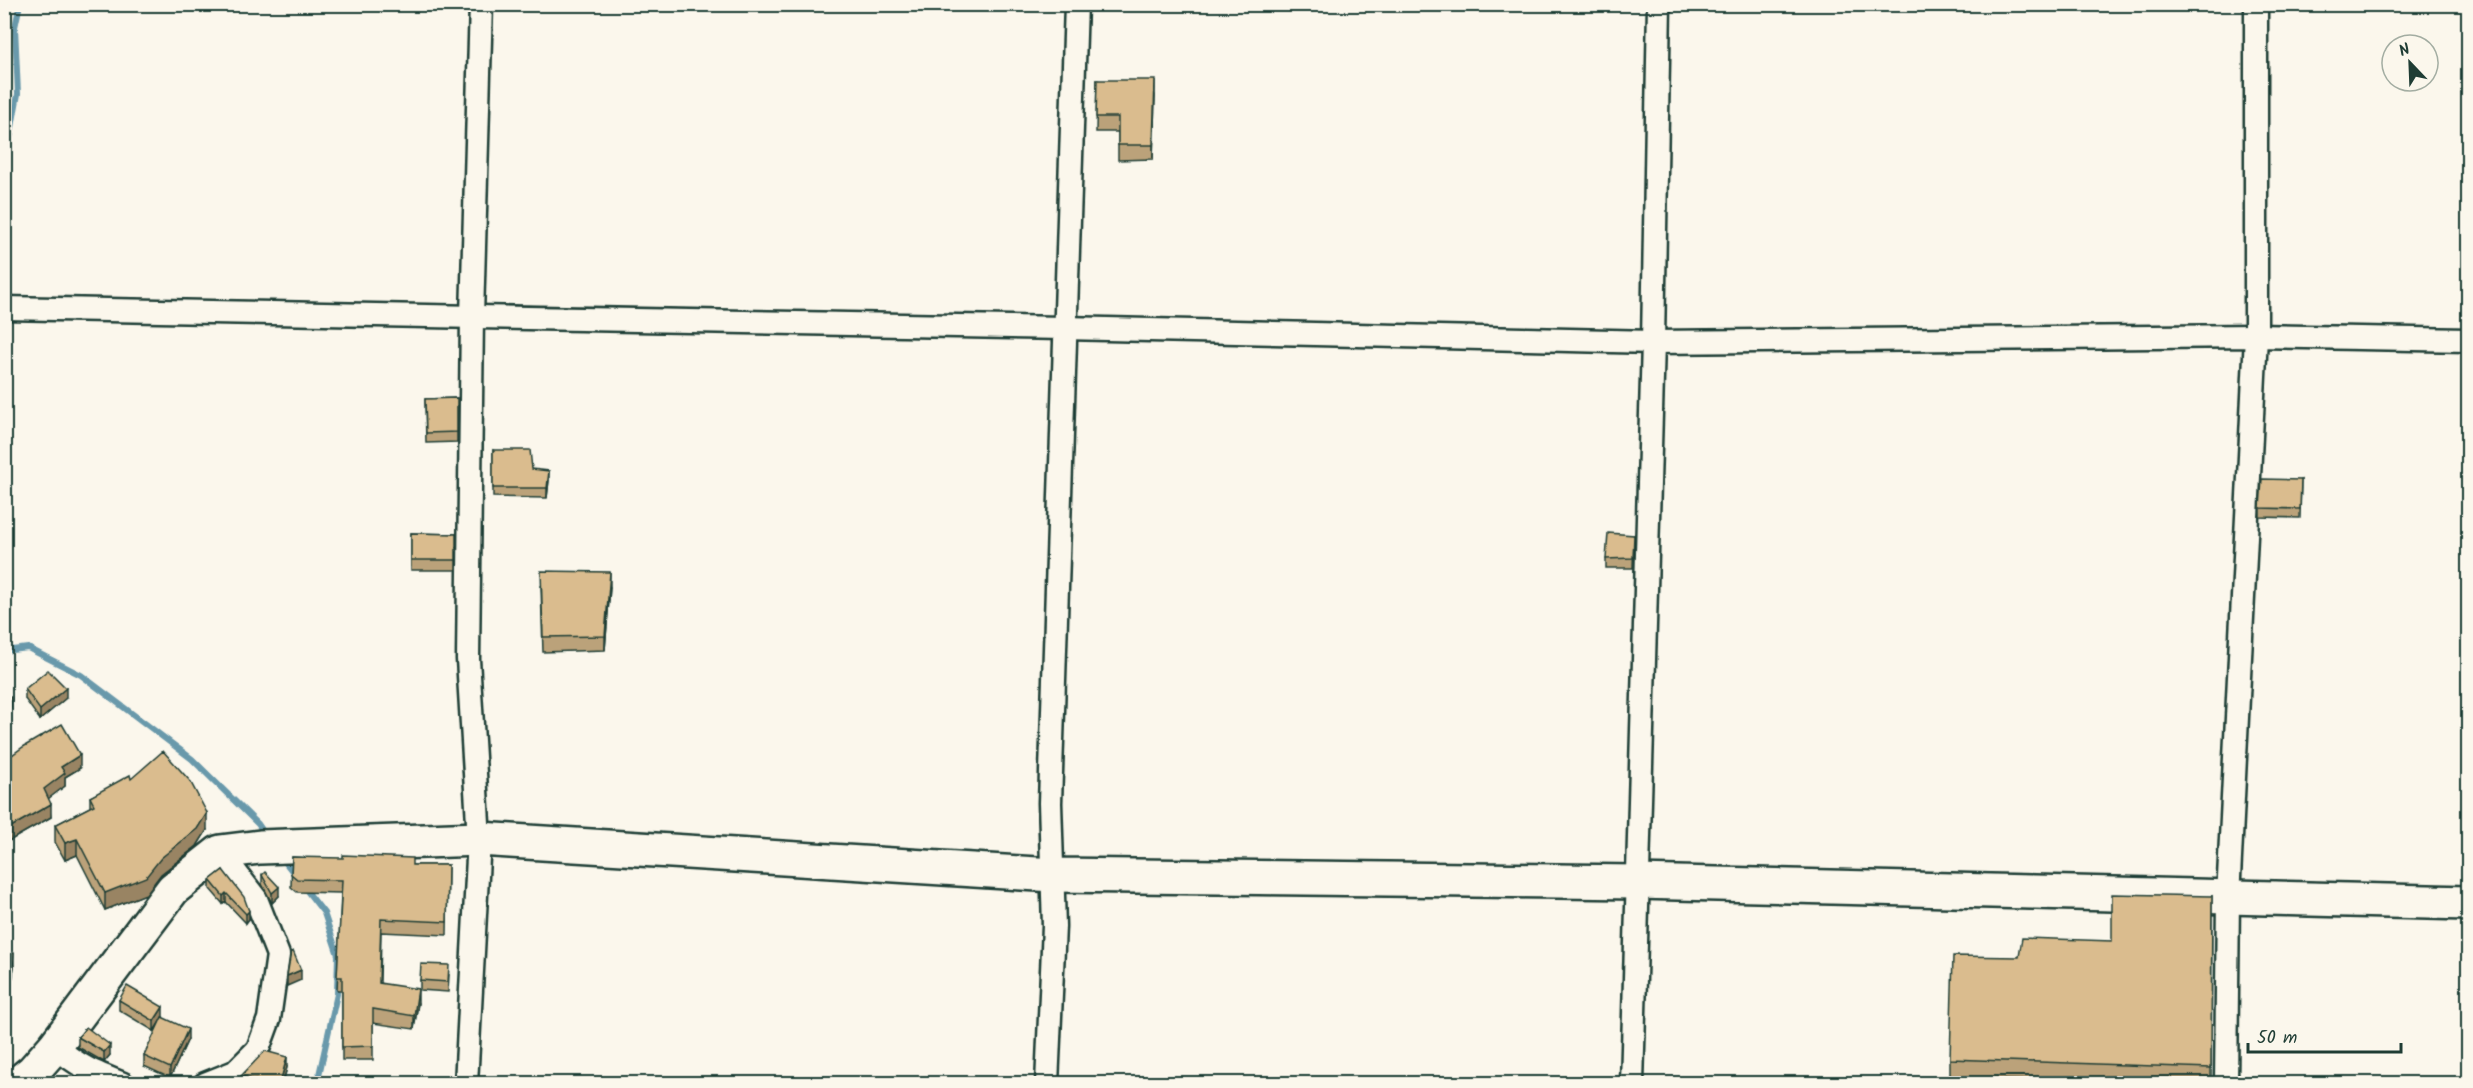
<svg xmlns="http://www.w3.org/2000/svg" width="2473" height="1088" font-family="Kalam,sans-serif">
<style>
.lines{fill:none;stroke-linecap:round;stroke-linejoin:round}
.stream{stroke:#6999ab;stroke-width:6}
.street-casing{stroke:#1f3d34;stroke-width:27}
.secondary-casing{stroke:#1f3d34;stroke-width:38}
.street{stroke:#fbf7ec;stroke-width:22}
.secondary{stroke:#fbf7ec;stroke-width:33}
.wall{fill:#bba27a;stroke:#1f3d34;stroke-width:1.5}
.shaded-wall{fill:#998463;stroke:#1f3d34;stroke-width:1.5}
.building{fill:#dabc8e;stroke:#1f3d34;stroke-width:1.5}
</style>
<rect width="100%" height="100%" fill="#fbf7ec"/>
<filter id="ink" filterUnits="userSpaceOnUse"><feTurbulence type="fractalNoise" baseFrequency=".0167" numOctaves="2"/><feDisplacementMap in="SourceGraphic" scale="12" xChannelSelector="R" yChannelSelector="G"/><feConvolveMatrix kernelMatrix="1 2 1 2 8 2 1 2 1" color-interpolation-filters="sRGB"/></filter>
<g filter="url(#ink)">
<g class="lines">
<g class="stream">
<polyline points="4,171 18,94 15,27 20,4"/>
<polyline points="4,651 28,648 81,675 192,759 258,824 267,837"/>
<polyline points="281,857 295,875"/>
<polyline points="303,886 324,913 338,955 337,994 317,1084"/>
</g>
<g class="street-casing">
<g id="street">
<polyline points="4,308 1064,328 1653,342 2256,336 2468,340"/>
<path d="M55,1046C77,1066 95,1073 123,1084"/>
<polyline points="205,1084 235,1072 258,1049 269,1019 278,955 256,899 220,852"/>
<polyline points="466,1084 479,839 468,659 472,316 481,4"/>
<polyline points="1047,1084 1054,926 1050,803 1076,4"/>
<polyline points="1632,1084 1653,342 1659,4"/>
<polyline points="2226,1084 2228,898 2256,336 2256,4"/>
</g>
</g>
<g class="secondary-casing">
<polyline id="secondary" points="17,1084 33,1071 55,1046 173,889 220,852 260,847 479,839 1054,875 1637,882 2468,903"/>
</g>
<use href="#street" class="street"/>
<use href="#secondary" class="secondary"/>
</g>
<g class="wall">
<polygon points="1097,80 1155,95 1153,159 1118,160 1118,132 1096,132"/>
<polygon points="457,398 457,442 426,443 425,399"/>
<polygon points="493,450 532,469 549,480 547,498 493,497"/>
<polygon points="2301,480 2300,518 2260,517 2260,508"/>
<polygon points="411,533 456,534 456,570 411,570"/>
<polygon points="1634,535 1633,568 1606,568 1606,559"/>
<polygon points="541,586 610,587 605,650 543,652"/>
<polygon points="25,689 66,698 40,720 25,699"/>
<polygon points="4,761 80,768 65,777 65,786 48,798 51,817 9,841 4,835"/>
<polygon points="131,779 207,830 197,846 161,874 146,894 105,910 77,855 65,860 55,842 55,825 90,807 90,797"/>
<polygon points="292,857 412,865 448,865 447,935 381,932 380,983 418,1003 414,1029 373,1023 373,1060 342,1060 342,990 337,990 341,893 297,892 291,887"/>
<polygon points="223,870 249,919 246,923 226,902 223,904 210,889 210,880"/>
<polygon points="262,875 279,896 272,903 262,884"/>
<polygon points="2212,896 2211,1083 2109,1083 1950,1078 1950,1059 2019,957 2112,941"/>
<polygon points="4,952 14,966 9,1004 4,1003"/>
<polygon points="449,975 448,992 420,990 420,980"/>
<polygon points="119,1000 163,1017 162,1018 188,1039 170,1078 144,1066 144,1056 160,1022 154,1031 119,1010"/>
<polygon points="78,1037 110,1055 104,1062 78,1047"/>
<polygon points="287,1067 283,1083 241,1083 241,1076"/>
</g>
<g class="shaded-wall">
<polygon points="1155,80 1155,95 1153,159 1153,145"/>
<polygon points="549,471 549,480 547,498 547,488"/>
<polygon points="610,572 610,587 605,650 605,636"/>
<polygon points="66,688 66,698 40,720 40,710"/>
<polygon points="11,697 11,707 4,748 4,739"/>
<polygon points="80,755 80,768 65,777 65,786 44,802 44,789 61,767"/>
<polygon points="51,804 51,817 9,841 9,828"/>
<polygon points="207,813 207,830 197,846 161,874 146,894 105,910 105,893 161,858"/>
<polygon points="77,839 77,855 65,860 65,843"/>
<polygon points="279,887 279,896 272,903 272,893"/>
<polygon points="226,893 226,902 223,904 223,896"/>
<polygon points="249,911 249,919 246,923 246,914"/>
<polygon points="14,953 14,966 9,1004 9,991"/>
<polygon points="301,970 301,980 287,986 287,976"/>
<polygon points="418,989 418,1003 414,1029 414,1016"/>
<polygon points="163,1007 163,1017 154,1031 154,1021"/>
<polygon points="188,1029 188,1039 170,1078 170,1068"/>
<polygon points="110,1045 110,1055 104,1062 104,1052"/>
<polygon points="287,1057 287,1067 283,1083 280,1083"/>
</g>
<g class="building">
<polygon points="1097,80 1155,80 1153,145 1118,145 1118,117 1096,117"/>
<polygon points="457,398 457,432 426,433 425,399"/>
<polygon points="493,450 530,450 532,469 549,471 547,488 493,488"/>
<polygon points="2262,479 2301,480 2300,509 2260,508"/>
<polygon points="411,533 456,534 456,560 411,560"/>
<polygon points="1608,533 1634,535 1633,558 1606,559"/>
<polygon points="541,571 610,572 605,636 543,637"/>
<polygon points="48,670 66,688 40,710 25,689"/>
<polygon points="4,697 11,697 4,739"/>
<polygon points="62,724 80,755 61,767 65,773 44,789 51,804 9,828 4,823 4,761 23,747"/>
<polygon points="163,751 190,781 207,813 197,829 161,858 146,877 105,893 77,839 65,843 55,825 94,805 90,797 130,775 131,779"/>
<polygon points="343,855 412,858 412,865 448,865 447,922 381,919 379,983 418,989 414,1016 373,1009 373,1046 342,1047 342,977 337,977 342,880 297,879 291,874 292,857 343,858"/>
<polygon points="223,870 244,897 249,911 246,914 226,893 223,896 210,880"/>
<polygon points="265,872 279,887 272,893 262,875"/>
<polygon points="2112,894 2212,896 2211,1068 1950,1059 1953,956 2019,957 2022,938 2112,941"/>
<polygon points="293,951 301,970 287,976 291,952"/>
<polygon points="4,952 14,953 9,991 4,990"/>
<polygon points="421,964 449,965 448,982 420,980"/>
<polygon points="127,986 163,1007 154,1021 119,1000"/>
<polygon points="162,1017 188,1029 170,1068 144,1056"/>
<polygon points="86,1027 110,1045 104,1052 78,1037"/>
<polygon points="265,1051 287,1057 280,1083 268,1083 241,1076"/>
<polygon points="236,1079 238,1083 227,1083"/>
</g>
</g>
<rect width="2473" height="1088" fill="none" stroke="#fbf7ec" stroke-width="24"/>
<rect x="12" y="12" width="2449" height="1064" fill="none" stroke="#1f3d34" stroke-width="2" filter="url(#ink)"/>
<g transform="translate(2410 63) rotate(337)"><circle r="28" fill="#fbf7ec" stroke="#a3ada2" stroke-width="1.5"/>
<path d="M0-4.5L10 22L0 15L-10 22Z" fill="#1f3d34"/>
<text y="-9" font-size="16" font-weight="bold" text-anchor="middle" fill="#1f3d34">N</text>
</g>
<path d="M2248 1043v9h153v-9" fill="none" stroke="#1f3d34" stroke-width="3"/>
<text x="2257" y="1043" font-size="18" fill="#1f3d34" stroke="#fbf7ec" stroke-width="4.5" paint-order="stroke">50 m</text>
</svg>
